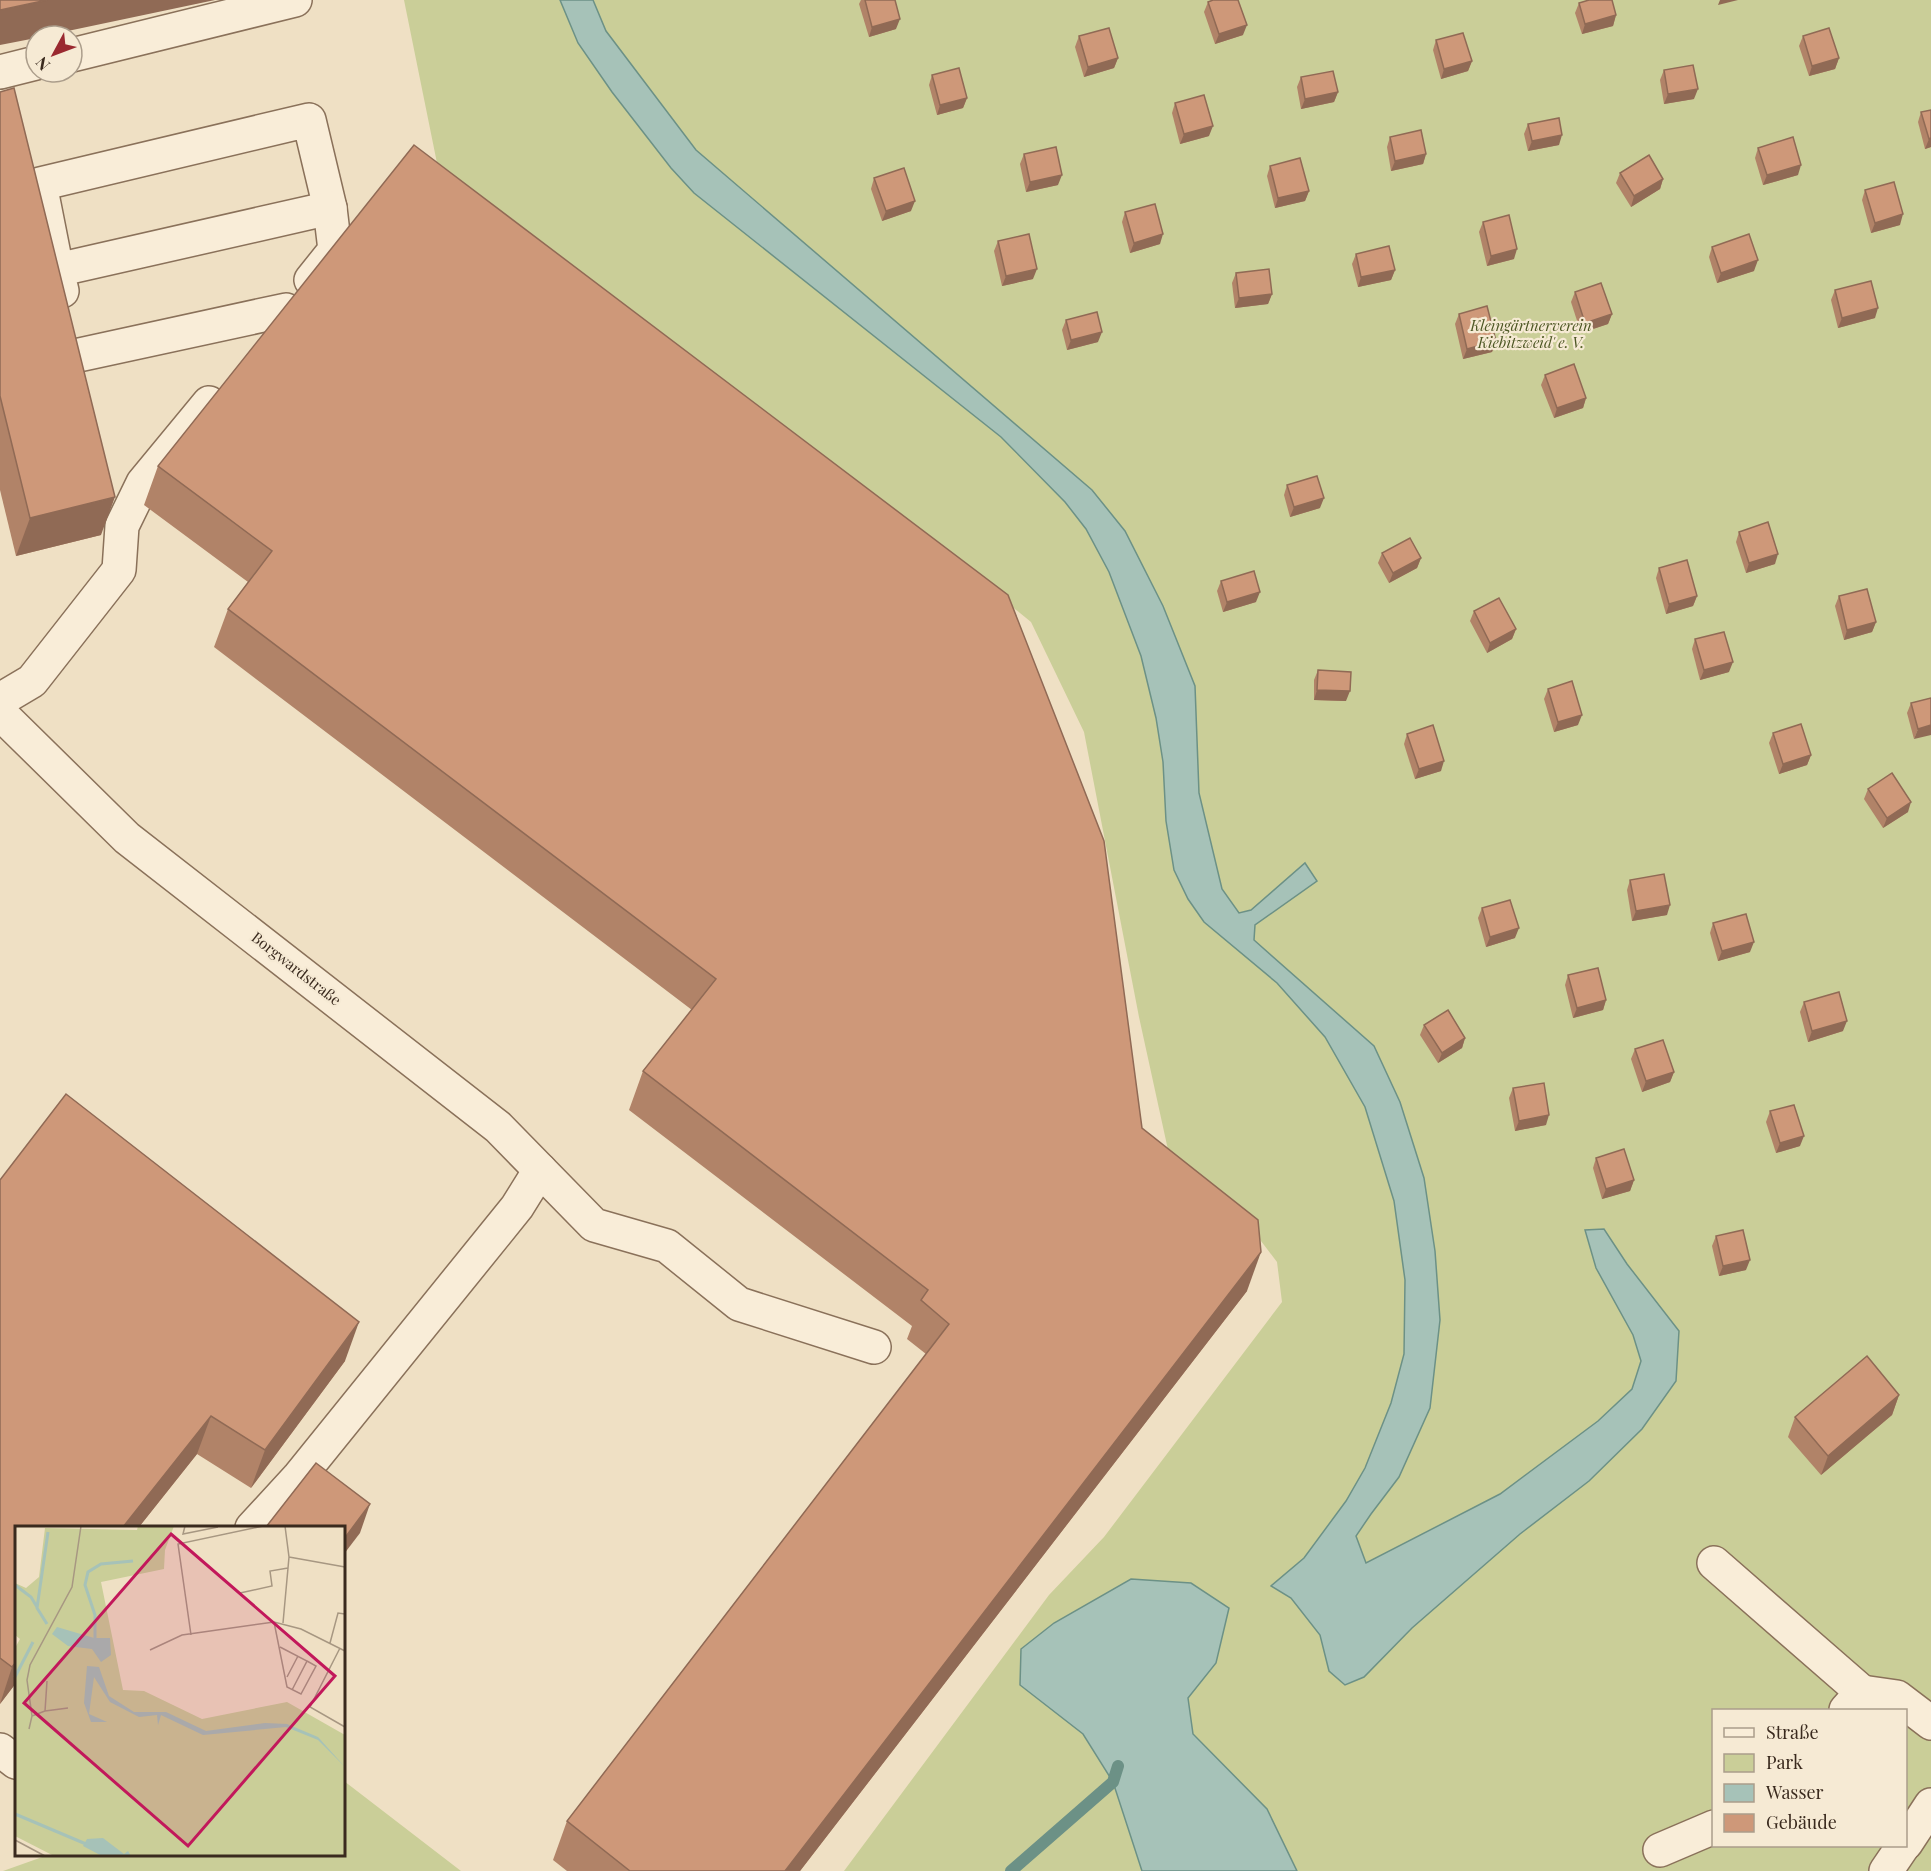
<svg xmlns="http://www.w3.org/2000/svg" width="1931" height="1871" font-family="'Playfair Display',serif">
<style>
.green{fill:#cace98;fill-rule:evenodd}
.water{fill:#a6c2b8;stroke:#6c9186;stroke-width:1.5}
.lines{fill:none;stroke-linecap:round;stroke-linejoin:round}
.stream{stroke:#6c9186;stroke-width:12}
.minor-casing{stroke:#8a715a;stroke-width:36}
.minor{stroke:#f9edd8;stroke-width:33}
.wall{fill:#b18368}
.shaded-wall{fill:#906a55}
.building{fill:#ce9879;stroke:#906a55;stroke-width:1.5}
.labels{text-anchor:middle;stroke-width:4.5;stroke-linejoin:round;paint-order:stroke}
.park-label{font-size:15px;font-style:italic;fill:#4d5724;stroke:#f6ead4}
.street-label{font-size:15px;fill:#3a2a1e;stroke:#f6ead4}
.inset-river{fill:none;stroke:#a6c2b8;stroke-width:3}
.inset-road{fill:none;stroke:#a79782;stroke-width:1.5}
.view{fill:#c2185b;fill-opacity:0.15;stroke:#c2185b;stroke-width:3}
.inset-edge{fill:none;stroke:#3a2a1e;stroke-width:3}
</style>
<rect width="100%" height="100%" fill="#efe0c4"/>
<g class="green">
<path d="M404,0H1931V1871H844L1049,1595L1104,1537L1282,1302L1277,1262L1242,1216L1170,1159L1139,1017L1084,732L1031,622L984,584L438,168ZM1714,1710H1906V1846H1714Z"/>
<polygon points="344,1781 461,1871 3,1871 48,1855 344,1854"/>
</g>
<g class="water">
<polygon points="560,0 593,0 606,31 696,150 1092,490 1125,531 1163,606 1195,686 1199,793 1222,889 1239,913 1251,910 1305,863 1317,881 1255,925 1254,940 1374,1046 1400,1102 1424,1178 1435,1251 1440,1320 1430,1408 1399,1477 1371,1514 1356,1536 1366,1563 1500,1494 1598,1421 1632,1389 1641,1361 1633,1335 1596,1268 1585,1230 1604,1229 1627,1264 1679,1331 1676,1381 1642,1429 1589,1481 1520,1534 1412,1628 1364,1677 1345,1685 1329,1671 1320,1635 1291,1598 1271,1586 1304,1558 1346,1501 1365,1468 1391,1403 1404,1354 1405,1280 1394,1201 1365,1107 1325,1037 1277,983 1204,922 1188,899 1174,870 1166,821 1163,762 1156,718 1141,656 1109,572 1086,529 1065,502 1001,437 694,193 671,168 612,92 578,43"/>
<polygon points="1131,1579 1191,1583 1229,1608 1216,1663 1188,1698 1193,1734 1267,1809 1297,1871 1142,1871 1113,1782 1083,1734 1020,1685 1021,1649 1054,1623"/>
</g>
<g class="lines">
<polyline class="stream" points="1011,1871 1113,1782 1118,1766"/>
<g class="minor-casing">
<g id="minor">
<polyline points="72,55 295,0"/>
<polyline points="0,72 36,63"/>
<polyline points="57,270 40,184 309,120 330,208 335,250 311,280"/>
<polyline points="62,291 57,270 330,208"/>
<polyline points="79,355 286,310"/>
<polyline points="0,700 32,681 119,570 122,526 143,483 209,403"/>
<polyline points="0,713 127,838 498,1127 594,1225 667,1246 739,1304 874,1347"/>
<polyline points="252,1528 298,1478 517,1207 540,1170"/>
<polyline points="1714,1563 1862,1692"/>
<polyline points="1846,1710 1862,1692 1897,1697 1931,1723"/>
<polyline points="0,1750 16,1762"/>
<polyline points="1906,1843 1931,1805"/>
<polyline points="1660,1850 1714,1827"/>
<polyline points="1886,1871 1903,1846"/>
</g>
</g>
<use href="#minor" class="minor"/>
</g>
<g class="wall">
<polygon points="861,0 895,0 896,29 869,37 859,4"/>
<polygon points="1208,2 1243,35 1215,44 1204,12"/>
<polygon points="1579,3 1616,15 1613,26 1582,34 1575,13"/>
<polygon points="1079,36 1118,58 1114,68 1084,77 1075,47"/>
<polygon points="1803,36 1839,58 1835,69 1809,76 1799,46"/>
<polygon points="1436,40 1472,61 1468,71 1441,79 1433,50"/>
<polygon points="1664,70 1694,99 1664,104 1660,80"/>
<polygon points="932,75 967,98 963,108 937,115 929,85"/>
<polygon points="1301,77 1338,92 1334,102 1301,109 1297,87"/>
<polygon points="0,92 101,535 16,556 0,490"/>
<polygon points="1175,103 1209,136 1180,144 1172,113"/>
<polygon points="1931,110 1931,147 1925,149 1918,122 1921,112"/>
<polygon points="1528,124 1559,145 1528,151 1524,134"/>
<polygon points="1390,137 1426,154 1423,164 1391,171 1387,147"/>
<polygon points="1758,148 1798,175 1763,185 1755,158"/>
<polygon points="1024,154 1058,185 1026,192 1020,164"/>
<polygon points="1270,166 1309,191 1305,201 1275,208 1267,176"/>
<polygon points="1620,173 1663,179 1660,189 1631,207 1616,183"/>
<polygon points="874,178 911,211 882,221 871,189"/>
<polygon points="1865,190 1900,225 1871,233 1862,200"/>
<polygon points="1125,212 1160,244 1130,253 1122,222"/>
<polygon points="1483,222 1514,259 1487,266 1479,232"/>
<polygon points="998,241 1033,279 1002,286 994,251"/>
<polygon points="1712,247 1754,271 1717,283 1709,257"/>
<polygon points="1356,254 1395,270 1391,280 1358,287 1352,264"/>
<polygon points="1236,273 1272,294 1268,304 1235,308 1232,283"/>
<polygon points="1835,290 1875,318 1838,328 1831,300"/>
<polygon points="1575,292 1612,314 1608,324 1581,333 1571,302"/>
<polygon points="1459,314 1496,341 1492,352 1463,359 1455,324"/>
<polygon points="1066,320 1098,342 1067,350 1062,330"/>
<polygon points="1545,375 1586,398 1583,408 1554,418 1541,385"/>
<polygon points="158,466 1142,1128 1247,1291 800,1871 567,1871 553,1860 567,1821 926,1354 907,1339 912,1326 629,1110 643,1071 692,1010 214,647 228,609 248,582 144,505"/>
<polygon points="1287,485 1320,508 1290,517 1284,495"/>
<polygon points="1739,532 1775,564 1746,573 1736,542"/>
<polygon points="1382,553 1421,558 1417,568 1389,583 1378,563"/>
<polygon points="1659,568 1697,596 1693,606 1666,614 1656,578"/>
<polygon points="1221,581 1256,602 1223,612 1217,591"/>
<polygon points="1839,596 1876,622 1872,632 1844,640 1835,606"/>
<polygon points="1474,611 1516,629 1512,639 1487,653 1470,621"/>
<polygon points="1695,639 1729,672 1700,680 1692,649"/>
<polygon points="1318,670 1346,701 1314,700 1314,680"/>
<polygon points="1548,689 1578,725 1554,732 1544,699"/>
<polygon points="1931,698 1914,739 1907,713 1911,703"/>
<polygon points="1773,733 1811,755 1807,765 1779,774 1769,743"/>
<polygon points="1407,734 1441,771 1415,779 1404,744"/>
<polygon points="1868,789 1908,812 1883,828 1864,799"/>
<polygon points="1630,880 1667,915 1632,921 1627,890"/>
<polygon points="1482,908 1515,938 1486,947 1478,918"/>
<polygon points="1713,923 1750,952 1718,961 1710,933"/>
<polygon points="1568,975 1606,1000 1603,1010 1573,1018 1565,985"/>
<polygon points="1804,1002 1843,1031 1808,1042 1800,1012"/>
<polygon points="1424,1025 1465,1038 1462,1048 1438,1063 1420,1035"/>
<polygon points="1635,1049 1674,1072 1670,1082 1642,1092 1631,1059"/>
<polygon points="1513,1088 1546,1125 1515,1131 1509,1098"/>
<polygon points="1770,1111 1800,1146 1776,1153 1766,1122"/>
<polygon points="1596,1158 1634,1180 1630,1191 1602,1199 1593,1168"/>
<polygon points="0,1180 345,1361 251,1488 197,1454 139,1527 16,1527 16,1683 0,1704"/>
<polygon points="1716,1236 1746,1270 1719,1276 1712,1246"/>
<polygon points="1899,1395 1892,1415 1821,1475 1788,1437 1795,1417"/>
</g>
<g class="shaded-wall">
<polygon points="47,0 215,0 44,36 36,36 36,38 0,45 0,10"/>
<polygon points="1720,0 1738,0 1718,5"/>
<polygon points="1616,15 1613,26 1582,34 1585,24"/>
<polygon points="900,19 896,29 869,37 872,27"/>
<polygon points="1247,25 1243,35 1215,44 1219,34"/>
<polygon points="1118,58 1114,68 1084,77 1088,67"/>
<polygon points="1839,58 1835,69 1809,76 1812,66"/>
<polygon points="1472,61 1468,71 1441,79 1444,69"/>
<polygon points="1698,89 1694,99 1664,104 1668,94"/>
<polygon points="1338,92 1334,102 1301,109 1305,99"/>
<polygon points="967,98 963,108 937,115 940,105"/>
<polygon points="1213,126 1209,136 1180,144 1184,134"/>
<polygon points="1562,135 1559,145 1528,151 1532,141"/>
<polygon points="1931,138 1931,147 1925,149 1929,139"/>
<polygon points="1426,154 1423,164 1391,171 1395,161"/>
<polygon points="1801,165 1798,175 1763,185 1767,175"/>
<polygon points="1062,175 1058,185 1026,192 1030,182"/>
<polygon points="1663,179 1660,189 1631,207 1634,196"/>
<polygon points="1309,191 1305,201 1275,208 1278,198"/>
<polygon points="915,201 911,211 882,221 886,211"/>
<polygon points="1903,214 1900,225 1871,233 1875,223"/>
<polygon points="1163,234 1160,244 1130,253 1134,243"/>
<polygon points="1517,249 1514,259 1487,266 1491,256"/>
<polygon points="1758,260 1754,271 1717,283 1721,273"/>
<polygon points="1037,269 1033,279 1002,286 1006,276"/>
<polygon points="1395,270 1391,280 1358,287 1361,277"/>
<polygon points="1272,294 1268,304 1235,308 1239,298"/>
<polygon points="1878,308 1875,318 1838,328 1842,318"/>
<polygon points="1612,314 1608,324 1581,333 1585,323"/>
<polygon points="1102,332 1098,342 1067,350 1071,340"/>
<polygon points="1496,341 1492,352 1463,359 1467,349"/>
<polygon points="1586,398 1583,408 1554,418 1557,408"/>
<polygon points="115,497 101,535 16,556 30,518"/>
<polygon points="1324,498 1320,508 1290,517 1294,507"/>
<polygon points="1778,554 1775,564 1746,573 1749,563"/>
<polygon points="1421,558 1417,568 1389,583 1393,573"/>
<polygon points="1260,592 1256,602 1223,612 1227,602"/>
<polygon points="1697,596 1693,606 1666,614 1669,604"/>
<polygon points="1876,622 1872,632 1844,640 1847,630"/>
<polygon points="1516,629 1512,639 1487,653 1490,643"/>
<polygon points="1733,662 1729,672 1700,680 1704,670"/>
<polygon points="1317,690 1350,691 1346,701 1314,700"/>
<polygon points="1582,715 1578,725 1554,732 1558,722"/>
<polygon points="1931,725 1931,735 1914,739 1918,729"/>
<polygon points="1811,755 1807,765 1779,774 1783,764"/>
<polygon points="1444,761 1441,771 1415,779 1419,769"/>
<polygon points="1911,802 1908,812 1883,828 1887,818"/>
<polygon points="1670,905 1667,915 1632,921 1636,911"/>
<polygon points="1519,928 1515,938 1486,947 1490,937"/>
<polygon points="1754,942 1750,952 1718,961 1722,951"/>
<polygon points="1606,1000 1603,1010 1573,1018 1577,1008"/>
<polygon points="1847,1021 1843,1031 1808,1042 1812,1031"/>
<polygon points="1465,1038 1462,1048 1438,1063 1442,1053"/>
<polygon points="1674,1072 1670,1082 1642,1092 1646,1081"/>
<polygon points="1549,1115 1546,1125 1515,1131 1519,1121"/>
<polygon points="1804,1136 1800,1146 1776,1153 1780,1143"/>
<polygon points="1634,1180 1630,1191 1602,1199 1606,1189"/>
<polygon points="1261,1252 1247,1291 800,1871 785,1871"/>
<polygon points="1750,1260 1746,1270 1719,1276 1723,1266"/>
<polygon points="359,1322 345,1361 251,1488 265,1450"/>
<polygon points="1899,1395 1892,1415 1821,1475 1828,1456"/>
<polygon points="211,1416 197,1454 139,1527 123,1527"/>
<polygon points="370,1504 360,1533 344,1554 344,1539"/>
<polygon points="16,1662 16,1683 0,1704 12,1667"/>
</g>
<g class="building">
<polygon points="0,0 47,0 0,10"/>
<polygon points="865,0 895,0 900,19 872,27"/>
<polygon points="1213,0 1238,0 1247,25 1219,34 1208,2"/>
<polygon points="1589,0 1612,0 1616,15 1585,24 1579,3"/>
<polygon points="1109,28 1118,58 1088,67 1079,36"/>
<polygon points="1829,28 1839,58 1812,66 1803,36"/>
<polygon points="1463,33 1472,61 1444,69 1436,40"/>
<polygon points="1693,65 1698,89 1668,94 1664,70"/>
<polygon points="959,68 967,98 940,105 932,75"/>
<polygon points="1333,71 1338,92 1305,99 1301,77"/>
<polygon points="14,88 115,497 30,518 0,396 0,92"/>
<polygon points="1204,95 1213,126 1184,134 1175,103"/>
<polygon points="1931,110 1931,138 1929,139 1921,112"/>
<polygon points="1559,118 1562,135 1532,141 1528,124"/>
<polygon points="1421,130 1426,154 1395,161 1390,137"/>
<polygon points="1793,137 1801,165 1767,175 1758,148"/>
<polygon points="414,145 1008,595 1104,841 1142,1128 1258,1220 1261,1252 785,1871 630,1871 567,1821 949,1324 921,1300 928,1290 643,1071 716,979 228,609 272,551 158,466"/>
<polygon points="1056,147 1062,175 1030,182 1024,154"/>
<polygon points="1649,155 1663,179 1634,196 1620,173"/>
<polygon points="1300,158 1309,191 1278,198 1270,166"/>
<polygon points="904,168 915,201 886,211 874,178"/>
<polygon points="1894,182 1903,214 1875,223 1865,190"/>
<polygon points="1155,204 1163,234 1134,243 1125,212"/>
<polygon points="1509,215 1517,249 1491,256 1483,222"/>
<polygon points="1029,234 1037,269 1006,276 998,241"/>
<polygon points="1749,234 1758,260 1721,273 1712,247"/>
<polygon points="1389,246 1395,270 1361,277 1356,254"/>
<polygon points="1269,269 1272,294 1239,298 1236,273"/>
<polygon points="1871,281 1878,308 1842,318 1835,290"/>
<polygon points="1601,283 1612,314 1585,323 1575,292"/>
<polygon points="1487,306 1496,341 1467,349 1459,314"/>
<polygon points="1097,312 1102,332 1071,340 1066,320"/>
<polygon points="1574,364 1586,398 1557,408 1545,375"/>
<polygon points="1317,476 1324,498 1294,507 1287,485"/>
<polygon points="1768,522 1778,554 1749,563 1739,532"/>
<polygon points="1410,538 1421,558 1393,573 1382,553"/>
<polygon points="1687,560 1697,596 1669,604 1659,568"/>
<polygon points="1254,571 1260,592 1227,602 1221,581"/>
<polygon points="1867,589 1876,622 1847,630 1839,596"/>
<polygon points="1499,598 1516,629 1490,643 1474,611"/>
<polygon points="1724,632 1733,662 1704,670 1695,639"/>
<polygon points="1318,670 1351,672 1350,691 1317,690"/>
<polygon points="1572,681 1582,715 1558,722 1548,689"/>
<polygon points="1931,698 1931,725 1918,729 1911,703"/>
<polygon points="1801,724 1811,755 1783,764 1773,733"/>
<polygon points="1433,725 1444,761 1419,769 1407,734"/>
<polygon points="1892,773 1911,802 1887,818 1868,789"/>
<polygon points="1664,874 1670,905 1636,911 1630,880"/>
<polygon points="1510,900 1519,928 1490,937 1482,908"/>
<polygon points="1746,914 1754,942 1722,951 1713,923"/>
<polygon points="1598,968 1606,1000 1577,1008 1568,975"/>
<polygon points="1839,992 1847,1021 1812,1031 1804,1002"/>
<polygon points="1448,1010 1465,1038 1442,1053 1424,1025"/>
<polygon points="1663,1040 1674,1072 1646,1081 1635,1049"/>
<polygon points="1544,1083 1549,1115 1519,1121 1513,1088"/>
<polygon points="66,1094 359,1322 265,1450 211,1416 123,1527 16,1527 16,1662 12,1667 0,1658 0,1180"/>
<polygon points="1794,1105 1804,1136 1780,1143 1770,1111"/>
<polygon points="1624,1149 1634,1180 1606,1189 1596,1158"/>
<polygon points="1743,1230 1750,1260 1723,1266 1716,1236"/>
<polygon points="1867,1356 1899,1395 1828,1456 1795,1417"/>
<polygon points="316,1463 370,1504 344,1539 344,1527 266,1527"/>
</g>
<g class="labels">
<g class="park-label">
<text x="1531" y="331">Kleingärtnerverein<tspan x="1531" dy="17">Kiebitzweid' e. V.</tspan></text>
</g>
<g class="street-label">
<text transform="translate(296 969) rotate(38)" y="5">Borgwardstraße</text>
</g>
</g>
<g transform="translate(15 1526)">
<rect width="330" height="330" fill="#efe0c4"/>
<path d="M123,0H159L150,24L149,43L86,56L108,164L129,165L187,193L272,176L330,209V330H39L0,310V122L5,113L0,109V57L11,62L24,51L30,2L122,4Z" fill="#cace98"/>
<path d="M42,101L79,112H95L96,129L86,136L77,123L53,120L37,108ZM72,140L84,141L94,170L119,186H151L191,205L250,197L272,198L303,211L330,241L303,214L271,201L188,209L146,189L143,199L142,189L124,191L95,176L79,151L74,188L92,196H76L69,177ZM88,312L109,328L113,325L116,330H87L68,320L72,313Z" fill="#a6c2b8"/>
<path class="inset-river" d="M0,59L16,71L22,81M32,98L22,82L33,6M80,113V89L70,59L73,46L86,38L118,35M0,151L18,116M0,288L71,318"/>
<path class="inset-road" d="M170,0L168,8L203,1M274,31L330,41M225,67L257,60L255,45L273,42M259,96L272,161L286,168L301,140L292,135M268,97L274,31L270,0M176,109L163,18L248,0M315,117L323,87L330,88M265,121L292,135L277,164M325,122L295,181L330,201M135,124L167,109L259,96L286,103L330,125M272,151L283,130M30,185L53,182M17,190L30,185L32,155M14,203L17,190L12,154L15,139L57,61L66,0M0,314L30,330"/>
<path class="view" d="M156,8L320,150L173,320L9,177Z"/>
<rect width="330" height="330" class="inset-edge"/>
</g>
<rect x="1712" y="1709" width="195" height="138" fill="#f6ead4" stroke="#ab9d8b" stroke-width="1.5"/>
<rect x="1724" y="1728" width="30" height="9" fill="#f9edd8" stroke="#ab9d8b" stroke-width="1.5"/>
<text x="1766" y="1739" font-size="18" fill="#3a2a1e">Straße</text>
<rect x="1724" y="1754" width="30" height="18" fill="#cace98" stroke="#ab9d8b" stroke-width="1.5"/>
<text x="1766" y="1769" font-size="18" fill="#3a2a1e">Park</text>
<rect x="1724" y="1784" width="30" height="18" fill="#a6c2b8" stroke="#ab9d8b" stroke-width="1.5"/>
<text x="1766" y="1799" font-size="18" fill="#3a2a1e">Wasser</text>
<rect x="1724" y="1814" width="30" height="18" fill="#ce9879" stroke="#ab9d8b" stroke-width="1.5"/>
<text x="1766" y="1829" font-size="18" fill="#3a2a1e">Gebäude</text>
<g transform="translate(54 54) rotate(229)"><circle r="28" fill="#f6ead4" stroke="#ab9d8b" stroke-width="1.5"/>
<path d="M0-4.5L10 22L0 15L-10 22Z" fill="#9a2930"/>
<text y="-9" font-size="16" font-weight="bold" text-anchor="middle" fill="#3a2a1e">N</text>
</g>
</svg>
